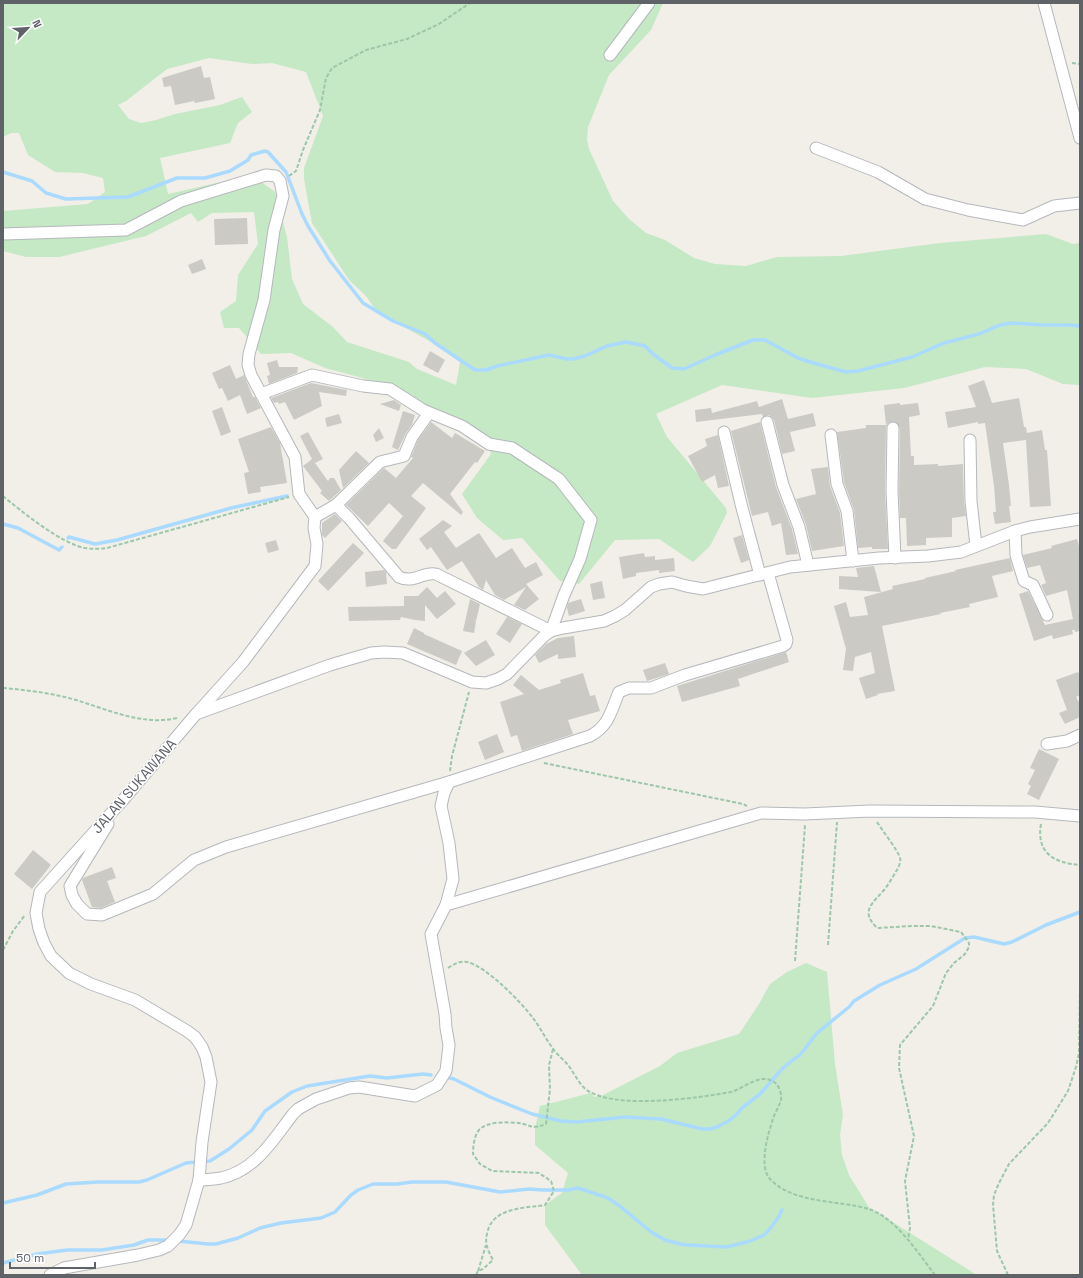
<svg xmlns="http://www.w3.org/2000/svg" width="1083" height="1278" font-family="'Space Grotesk',sans-serif">
<style>
.green{fill:#c5e8c5;fill-rule:evenodd}
.lines{fill:none;stroke-linecap:round;stroke-linejoin:round}
.stream{stroke:#aadaff;stroke-width:3.5}
.building{fill:#cccac5}
.minor-casing{stroke:#b5b8bc;stroke-width:13}
.path{stroke:#9cc7a9;stroke-width:2;stroke-dasharray:4 2;stroke-linecap:butt}
.minor{stroke:#fff;stroke-width:11}
.labels{text-anchor:middle;stroke-width:3;stroke-linejoin:round;paint-order:stroke}
.street-label{font-size:14px;fill:#5f6368;stroke:#fff}
</style>
<rect width="100%" height="100%" fill="#f1efe8"/>
<g class="green">
<path d="M3,3H663L651,30L609,75L588,127L587,139L589,149L613,201L629,219L646,233L665,240L694,258L715,264L746,266L777,257L841,256L940,243L1046,234L1073,244L1080,243V385L1063,384L1026,369L985,367L904,388L812,398L722,385L656,414L667,437L726,508L727,513L710,546L693,562L659,539L615,540L579,584L560,581L522,538L503,540L477,518L462,494L491,454L485,437L423,406L412,395L366,379L325,368L291,353L261,354L239,328H224L220,312L236,301L238,275L258,244L254,212L212,213L198,222L191,213L146,236L59,257H26L3,251V211L88,204L105,192L103,178L83,173L55,172L28,155L19,133H11L3,137ZM209,58L252,64L272,63L306,72L323,116L304,168V179L312,223L349,280L366,296L377,312L431,342L460,362L456,385L417,369L409,362L347,342L333,327L303,304L292,279L287,237L275,192L264,184L248,176L168,194L160,158L230,143L238,123L252,112L242,97L220,105L175,114L156,120L141,123L129,119L118,105L126,101L167,69Z"/>
<polygon points="806,963 827,972 835,1064 843,1115 840,1135 842,1155 849,1175 870,1209 883,1216 977,1275 582,1275 545,1225 545,1205 562,1193 568,1173 535,1145 535,1128 540,1106 591,1093 594,1097 601,1096 660,1066 677,1053 739,1034 759,1004 770,984 787,972"/>
</g>
<g class="lines">
<g class="stream">
<polyline points="3,172 32,181 46,193 66,199 128,197 177,178 205,178 230,171 248,160 251,155 265,151 268,152 286,172 302,214 308,226 330,261 363,303 393,321 425,334 435,343 475,370 486,370 497,366 549,355 567,359 573,359 585,356 607,346 626,342 645,346 653,354 672,368 684,369 715,355 753,340 765,340 798,358 810,362 846,372 858,371 912,357 944,343 979,334 1000,325 1011,323 1045,325 1069,325 1080,326"/>
<polyline points="3,524 18,528 59,550 62,547"/>
<polyline points="68,538 69,537 95,544 117,540 231,508 287,496"/>
<polyline points="446,1077 454,1079 490,1097 532,1114 561,1121 577,1122 625,1117 661,1119 702,1129 710,1129 717,1127 730,1120 737,1114 742,1108 760,1094 782,1069 794,1059 800,1055 817,1033 849,1007 854,1001 880,985 916,969 965,938 974,937 1004,944 1012,942 1046,925 1080,912"/>
<polyline points="3,1203 37,1195 66,1184 98,1182 139,1182 147,1180 186,1163 210,1161 229,1149 252,1130 265,1111 292,1092 307,1086 370,1076 387,1078 423,1074 431,1075"/>
<polyline points="178,1241 208,1244 216,1244 238,1238 260,1228 281,1223 321,1218 335,1212 351,1195 358,1190 373,1184 397,1184 412,1182 446,1182 500,1192 529,1189 543,1190 568,1190 578,1188 608,1198 621,1207 651,1232 665,1240 680,1244 688,1245 727,1247 750,1241 764,1235 769,1230 778,1218 782,1210"/>
<polyline points="3,1263 37,1254 67,1250 102,1250 134,1245 148,1240 169,1240"/>
</g>
</g>
<g class="building">
<polygon points="201,66 204,78 210,77 215,99 195,103 194,101 175,105 171,86 164,87 162,78"/>
<polygon points="247,218 248,244 215,245 214,219"/>
<polygon points="202,259 206,269 192,274 188,265"/>
<polygon points="430,351 445,360 438,373 423,365"/>
<polygon points="277,360 279,367 298,367 297,373 269,384 267,376 270,375 267,363"/>
<polygon points="230,365 236,379 244,375 253,397 255,397 261,408 247,414 240,395 228,401 222,388 219,389 212,373"/>
<polygon points="984,380 992,403 1019,398 1024,427 1026,427 1027,433 1042,430 1045,450 1047,450 1051,506 1030,507 1026,440 1003,443 1009,485 1011,506 1009,506 1011,522 995,524 993,512 996,512 994,486 985,423 978,424 978,422 948,428 945,412 976,407 968,386"/>
<polygon points="311,383 347,390 346,396 319,392 322,406 294,420 285,402 279,404 278,402 274,403 271,398"/>
<polygon points="782,399 788,419 813,413 816,426 790,432 795,451 782,454 774,420 769,415 763,417 762,414 696,422 695,410 711,408 712,413 757,401 759,407"/>
<polygon points="394,400 401,405 399,411 380,404"/>
<polygon points="900,403 900,405 918,403 920,415 909,417 911,456 914,456 914,465 938,464 938,466 963,464 964,501 966,516 952,518 952,537 926,538 926,545 907,546 906,518 900,518 899,491 900,428 896,422 890,422 887,424 886,428 885,491 888,549 872,549 872,547 858,548 854,510 844,482 837,432 866,428 866,425 886,425 884,405"/>
<polygon points="222,407 231,432 221,436 212,411"/>
<polygon points="403,411 415,415 412,425 406,433 398,450 392,447"/>
<polygon points="339,414 342,423 327,427 325,418"/>
<polygon points="431,422 452,438 455,433 485,451 477,463 475,462 450,494 463,512 461,515 423,483 411,496 426,508 396,549 392,549 383,541 403,516 389,503 368,526 346,505 384,468 396,478 413,458 411,457 418,440"/>
<polygon points="760,422 776,487 792,529 798,554 786,555 781,523 772,526 768,512 752,516 731,431"/>
<polygon points="271,427 280,443 287,483 260,487 261,492 248,494 244,473 249,472 238,439"/>
<polygon points="379,428 384,438 376,442 373,435"/>
<polygon points="308,432 323,459 315,463 328,481 330,478 334,478 341,490 329,501 320,493 322,491 303,466 312,459 313,461 300,436"/>
<polygon points="718,435 729,486 718,488 715,475 702,482 688,456 707,446 705,439"/>
<polygon points="356,451 369,463 343,488 339,470"/>
<polygon points="828,467 830,486 840,513 844,546 812,551 806,525 796,499 816,494 811,469"/>
<polygon points="335,514 342,521 325,538 322,535 322,523"/>
<polygon points="443,520 452,526 444,532 456,548 479,533 496,558 512,548 525,568 536,562 543,575 526,584 539,599 525,610 514,605 526,587 504,600 495,595 486,580 483,590 479,587 462,561 447,570 431,547 427,550 419,539"/>
<polygon points="742,535 749,560 741,563 733,538"/>
<polygon points="1077,539 1080,549 1080,631 1075,632 1075,630 1072,630 1073,634 1053,639 1052,635 1034,641 1019,594 1028,591 1045,625 1073,619 1067,590 1046,596 1041,585 1046,583 1040,565 1027,568 1023,555 1052,548 1051,546"/>
<polygon points="276,540 279,550 268,553 265,543"/>
<polygon points="353,543 364,553 328,591 318,581"/>
<polygon points="644,553 645,557 655,556 655,560 674,558 675,571 659,573 659,570 636,573 636,576 623,579 619,557"/>
<polygon points="1010,558 1013,571 992,576 998,597 969,604 970,607 940,613 941,614 882,626 895,691 877,694 878,695 866,699 859,678 875,673 871,652 855,657 853,671 843,670 846,649 834,606 846,602 850,617 868,615 864,597 893,589 892,586 925,579 925,578 956,571 955,570"/>
<polygon points="874,566 881,592 839,589 839,576 858,577 856,568"/>
<polygon points="384,570 386,572 387,584 366,587 365,572"/>
<polygon points="602,581 605,598 593,600 590,584"/>
<polygon points="427,587 437,598 445,591 456,604 437,619 425,605 425,621 415,620 401,617 400,620 349,621 348,607 404,606 404,596 418,596"/>
<polygon points="470,599 480,604 476,621 474,619 476,622 474,633 463,631"/>
<polygon points="581,599 585,611 569,616 567,608 568,603"/>
<polygon points="507,617 522,624 510,643 496,634"/>
<polygon points="414,628 424,633 424,634 462,651 456,665 407,644"/>
<polygon points="574,636 576,657 558,659 558,654 539,663 535,655 546,644 558,638"/>
<polygon points="486,640 495,655 476,666 464,653"/>
<polygon points="786,652 789,662 738,679 740,686 682,702 677,686"/>
<polygon points="665,663 669,674 647,681 643,670"/>
<polygon points="1078,672 1080,677 1080,695 1076,697 1080,704 1080,717 1065,724 1059,713 1067,710 1056,680"/>
<polygon points="583,673 590,696 595,695 600,711 568,720 573,734 522,751 517,735 511,737 500,702 524,694 513,685 521,675 539,690 561,683 560,680"/>
<polygon points="497,734 504,752 485,760 478,742"/>
<polygon points="1039,749 1059,759 1039,800 1027,794 1031,786 1028,784 1035,770 1030,768"/>
<polygon points="33,850 51,865 32,889 14,874"/>
<polygon points="112,867 116,878 107,881 115,902 101,908 92,907 82,880 83,878"/>
</g>
<g class="lines">
<g class="minor-casing">
<g id="minor">
<polyline points="1044,3 1080,138"/>
<polyline points="610,55 649,3"/>
<polyline points="816,148 878,172 925,199 968,210 1023,220 1054,206 1080,203"/>
<polyline points="3,234 126,230 181,201 266,175 276,176 280,181 283,196 274,230 264,300 249,354 248,365 251,375 295,457 299,494 315,517 314,528 317,544 315,566 243,662 197,713"/>
<path d="M261,394L312,375L363,386L390,389L423,410L462,426L489,444L512,448L559,479L591,520L580,559L564,595L551,631L436,574C423,571 414,584 399,577L349,518L336,505L315,517"/>
<polyline points="767,422 783,485 799,527 808,565"/>
<polyline points="893,428 892,491 895,558"/>
<polyline points="724,432 741,504 760,575"/>
<polyline points="831,435 837,484 847,511 853,561"/>
<polyline points="970,440 971,501 976,546"/>
<polyline points="336,505 380,462 404,456 412,437 429,413"/>
<polyline points="1015,531 1016,555 1024,581 1033,585 1047,615"/>
<polyline points="1047,744 1067,741 1080,735"/>
<path d="M108,824L70,886L72,895L77,904L87,914L102,915L153,894L194,860L226,847L449,782L590,736C609,726 611,711 619,692L629,688H651L685,675L783,646L786,644L787,640L768,573"/>
<polyline points="446,905 761,813 805,814 870,811 1035,812 1080,816"/>
<path d="M199,1180C206,1180 214,1179 221,1178C255,1171 273,1140 293,1114L298,1109L316,1099L349,1088L359,1087L415,1096L437,1085L446,1071L449,1045L446,1028L445,1014L431,934L446,905L453,879L449,843L441,806L444,793L449,782"/>
<polyline points="50,1275 64,1268 138,1255 159,1250 168,1246 179,1235 186,1225 199,1180 202,1142 211,1082 206,1057 202,1047 195,1037 187,1031 135,1000 91,984 69,973 51,956 44,943 39,929 36,913 40,892 123,800 196,714 330,665 371,653 384,652 403,653 472,682 486,683 498,679 507,674 544,636 551,631 563,628 604,621 615,616 625,610 651,587 659,584 672,582 686,586 703,589 790,567 879,558 928,556 961,552 1015,531 1030,527 1080,519"/>
</g>
</g>
<g class="path">
<polyline points="1072,63 1080,64"/>
<polyline points="289,176 296,171 303,150 320,110 326,78 332,68 366,50 407,39 439,24 470,3"/>
<path d="M3,496C22,512 62,544 85,548C93,549 100,549 107,548L289,497"/>
<path d="M3,688C27,690 52,693 76,700C109,710 143,726 177,718"/>
<polyline points="544,763 743,804 747,806"/>
<polyline points="450,771 452,756 469,692"/>
<path d="M877,822C882,830 899,852 900,858C901,862 899,866 897,870C893,876 889,884 884,890C872,904 860,911 877,928L912,926H931L961,932L969,943V947L965,954L954,963L946,973L933,1006L900,1045L899,1068L914,1136L905,1181L910,1228L908,1239"/>
<path d="M1041,824C1036,853 1054,863 1080,865"/>
<polyline points="828,945 837,822"/>
<polyline points="3,950 13,931 25,915"/>
<polyline points="795,961 805,825"/>
<path d="M448,968C454,964 459,961 467,962C486,966 521,1002 533,1018C540,1027 545,1038 552,1047C556,1054 563,1059 568,1065C575,1074 580,1087 590,1092C620,1109 698,1098 731,1092C743,1089 757,1075 770,1080C778,1082 782,1092 781,1100C779,1107 774,1114 772,1122C767,1137 759,1167 770,1179C793,1204 839,1200 869,1209C896,1218 918,1253 935,1275"/>
<polyline points="478,1271 486,1245"/>
<path d="M476,1275L478,1271L483,1269L493,1260C491,1256 488,1251 487,1246C485,1240 487,1233 489,1227C498,1207 527,1208 545,1205L554,1191L551,1181L539,1173L492,1171L480,1164L473,1154C473,1147 474,1136 479,1130C487,1121 507,1122 519,1123C532,1125 531,1130 546,1124L550,1089L549,1065L553,1049"/>
<polyline points="1008,1275 997,1251 993,1205 994,1195 999,1183 1009,1164 1048,1123 1068,1091 1076,1067 1079,1053 1080,989"/>
</g>
<use href="#minor" class="minor"/>
</g>
<g class="labels">
<g class="street-label">
<text transform="translate(134 786) rotate(-49)" y="5">JALAN SUKAWANA</text>
</g>
</g>
<rect width="1083" height="1278" fill="none" stroke="#5f6368" stroke-width="8"/>
<g transform="translate(28 28) rotate(65)" stroke="#ffffff" stroke-width="3" paint-order="stroke">
<path d="M0-3L7 15L0 10L-7 15Z" fill="#5f6368"/>
<text y="-6" font-size="11" font-weight="bold" text-anchor="middle" fill="#5f6368">N</text>
</g>
<path d="M10 1262v6h85v-6" fill="none" stroke="#5f6368" stroke-width="2"/>
<text x="16" y="1262" font-size="12" fill="#5f6368" stroke="#ffffff" stroke-width="3" paint-order="stroke">50 m</text>
</svg>
